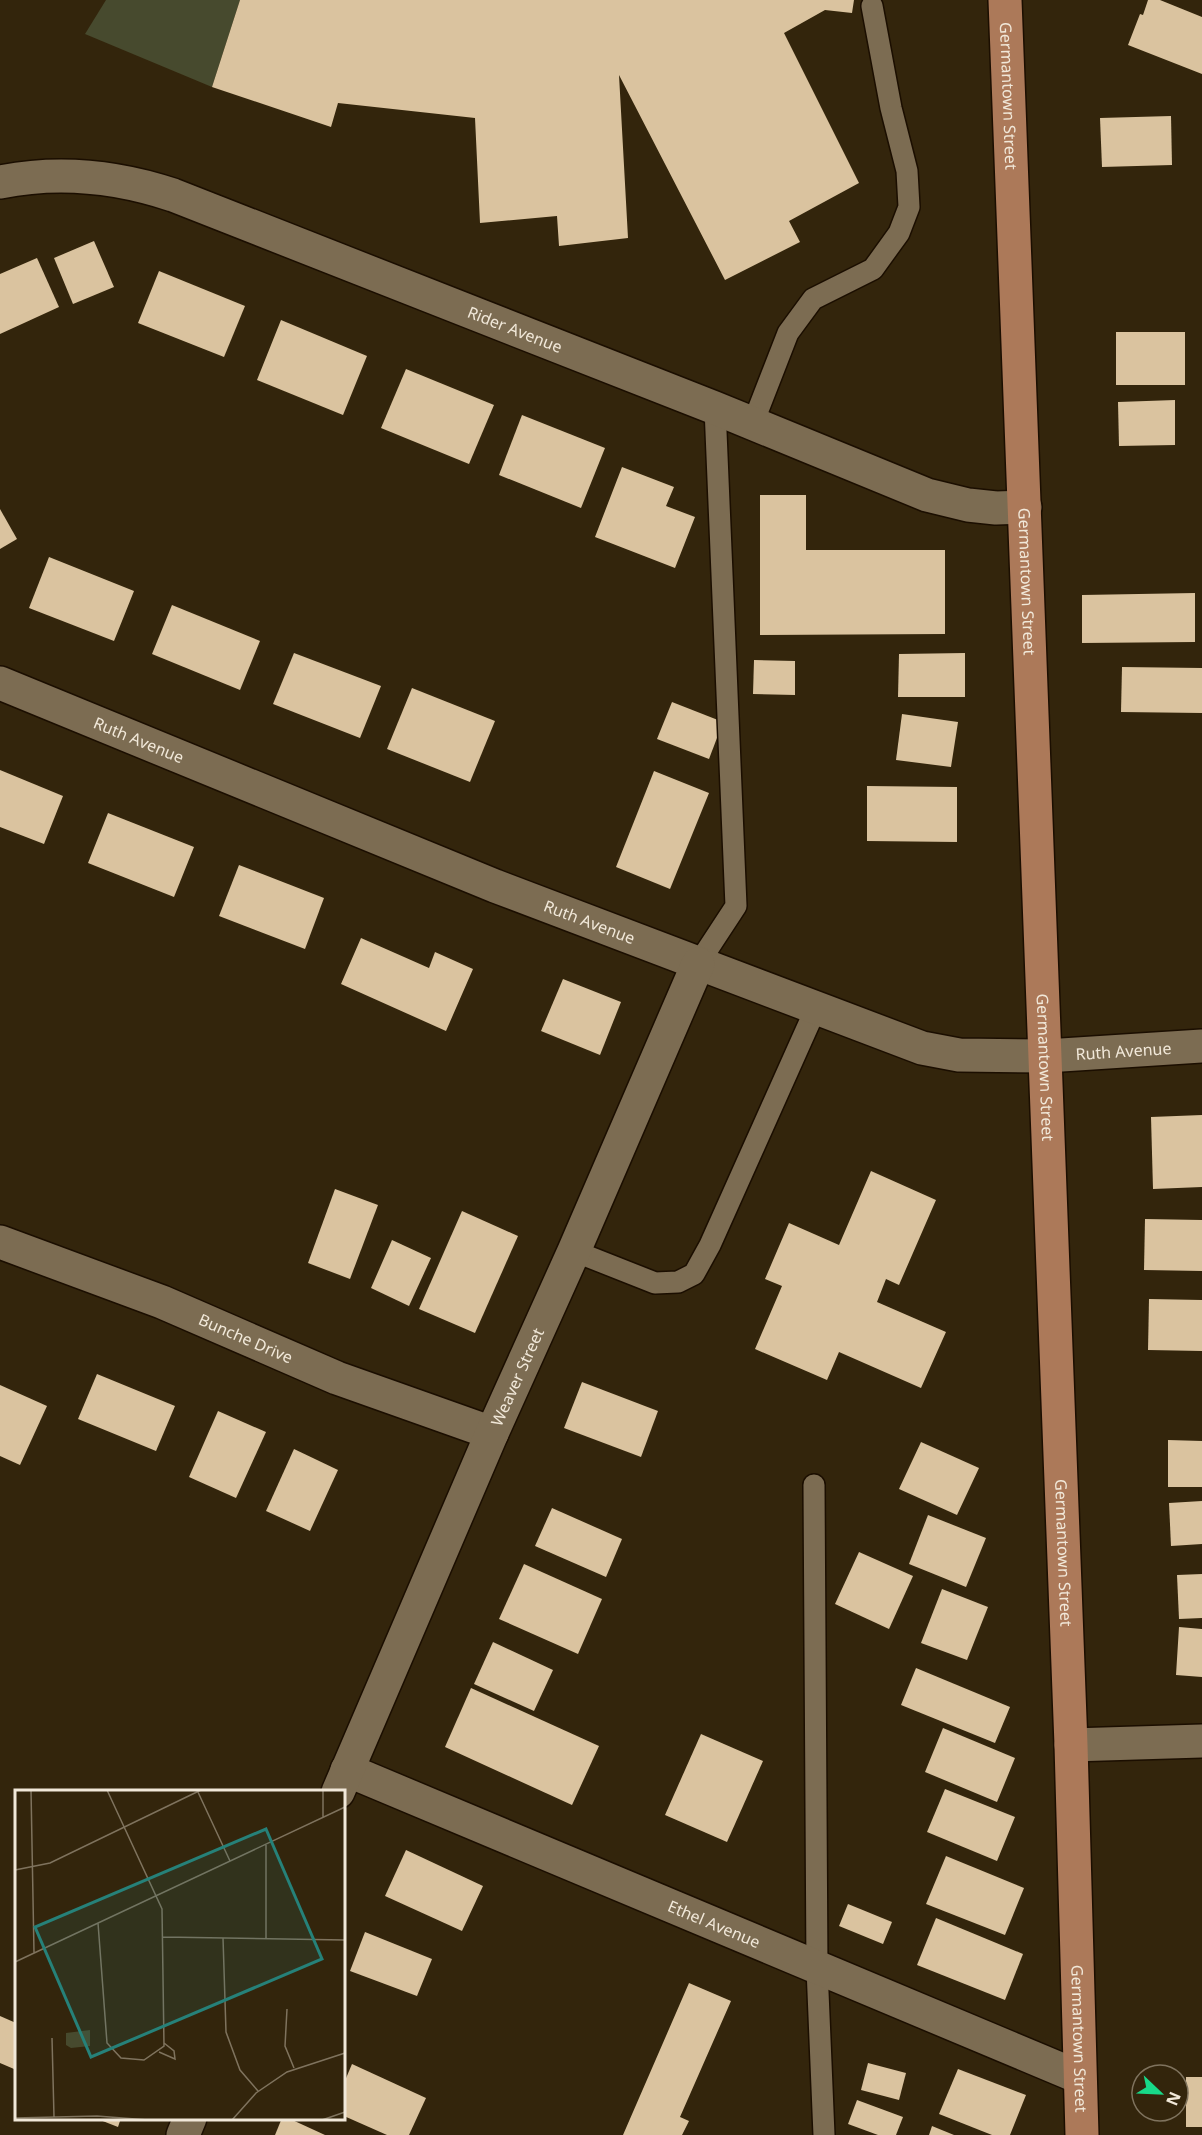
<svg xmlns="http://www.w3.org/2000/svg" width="1202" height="2135" font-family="'Noto Sans',sans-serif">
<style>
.green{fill:#474a2e}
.building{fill:#dac39f}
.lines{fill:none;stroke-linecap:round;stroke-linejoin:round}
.service-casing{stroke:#1b0e00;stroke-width:24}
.minor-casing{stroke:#1b0e00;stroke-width:36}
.primary-casing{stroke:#1b0e00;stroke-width:36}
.service{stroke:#7c6c52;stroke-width:21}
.minor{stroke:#7c6c52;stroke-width:33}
.primary{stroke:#ac7959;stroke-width:33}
.labels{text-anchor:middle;stroke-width:6;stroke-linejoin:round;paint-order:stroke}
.street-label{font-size:16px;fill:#f1e8d9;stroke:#33250c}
.inset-road{fill:none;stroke:#7f735e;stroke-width:1.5}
.view{fill:#268179;fill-opacity:0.15;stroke:#268179;stroke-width:3}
.inset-edge{fill:none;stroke:#f1e8d9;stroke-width:3}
</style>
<rect width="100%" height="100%" fill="#33250c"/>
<polygon class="green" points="106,0 240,0 212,87 85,34"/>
<g class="building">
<polygon points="240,0 854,0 852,13 825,10 784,33 859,183 789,221 800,242 725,280 619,75 628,238 559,246 557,216 480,223 475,118 338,103 331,127 212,87"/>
<polygon points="1148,0 1160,0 1202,17 1202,74 1128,45 1140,14 1143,15"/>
<polygon points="1171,116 1172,165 1102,167 1100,118"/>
<polygon points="94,241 114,287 73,304 54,258"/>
<polygon points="37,258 59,307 0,334 0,274"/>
<polygon points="159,271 245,306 224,357 138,323"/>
<polygon points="281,320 367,356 343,415 257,380"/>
<rect x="1116" y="332" width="69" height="53"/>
<polygon points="406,369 494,405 469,464 381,428"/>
<polygon points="1175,400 1175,445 1119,446 1118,402"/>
<polygon points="522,415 605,448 581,508 499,475"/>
<polygon points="622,467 674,487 666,506 695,517 675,568 595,537"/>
<polygon points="760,495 806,495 806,550 945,550 945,634 760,635"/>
<polygon points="0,509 17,539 0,549"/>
<polygon points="49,557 134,591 114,641 29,608"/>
<polygon points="1195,593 1195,642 1082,643 1082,595"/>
<polygon points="172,605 260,641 240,690 152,654"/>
<polygon points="294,653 381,686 360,738 273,704"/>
<polygon points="965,653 965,697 898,697 899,654"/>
<polygon points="754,660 795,661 795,695 753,694"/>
<polygon points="1122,667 1202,668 1202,713 1121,712"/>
<polygon points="412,688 495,721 470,782 387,749"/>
<polygon points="672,702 723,722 709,759 657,739"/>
<polygon points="902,714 958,722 951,767 896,760"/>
<polygon points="0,770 63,796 44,844 0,827"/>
<polygon points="654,771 709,793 670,889 616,867"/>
<polygon points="867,786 957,787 957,842 867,841"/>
<polygon points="108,813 194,847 174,897 88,863"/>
<polygon points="239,865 324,898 305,949 219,916"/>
<polygon points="361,938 429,968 435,952 473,969 446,1031 341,984"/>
<polygon points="563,979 621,1002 600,1055 541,1031"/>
<polygon points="1202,1115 1202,1187 1153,1189 1151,1117"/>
<polygon points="871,1171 936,1200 899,1285 886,1279 877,1302 946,1332 921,1388 839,1352 827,1380 755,1349 782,1286 765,1279 789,1223 839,1245"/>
<polygon points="335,1189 378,1205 350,1279 308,1263"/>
<polygon points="462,1211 518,1236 475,1333 419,1309"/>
<polygon points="1145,1219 1202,1220 1202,1271 1144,1270"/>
<polygon points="392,1240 431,1258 409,1306 371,1288"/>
<polygon points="1149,1299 1202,1300 1202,1351 1148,1350"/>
<polygon points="97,1374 175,1406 156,1451 78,1419"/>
<polygon points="582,1382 658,1411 641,1457 564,1428"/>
<polygon points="0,1385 47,1406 20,1465 0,1456"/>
<polygon points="218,1411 266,1432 236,1498 189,1477"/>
<polygon points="1168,1440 1202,1441 1202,1487 1168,1487"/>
<polygon points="921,1442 979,1468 957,1515 899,1489"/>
<polygon points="294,1449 338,1470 310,1531 266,1511"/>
<polygon points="1202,1501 1202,1544 1171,1546 1169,1503"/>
<polygon points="552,1508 622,1539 606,1577 535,1546"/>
<polygon points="928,1515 986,1538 966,1587 909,1564"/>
<polygon points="859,1552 913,1576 889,1629 835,1604"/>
<polygon points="524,1564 602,1599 578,1654 499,1619"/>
<polygon points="1202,1574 1202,1618 1179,1619 1177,1575"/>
<polygon points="942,1589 988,1607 967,1660 921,1643"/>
<polygon points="1179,1627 1202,1629 1202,1677 1176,1675"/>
<polygon points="493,1642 553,1670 534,1711 474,1684"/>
<polygon points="916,1668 1010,1707 995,1743 901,1705"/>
<polygon points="471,1688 599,1746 572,1805 445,1747"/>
<polygon points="943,1728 1015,1758 997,1802 925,1772"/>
<polygon points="701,1734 763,1761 727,1842 665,1815"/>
<polygon points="945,1789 1015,1817 997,1861 927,1832"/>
<polygon points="406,1850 483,1886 462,1931 385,1896"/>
<polygon points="946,1856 1024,1888 1005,1935 926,1904"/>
<polygon points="848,1904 892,1922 883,1944 839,1926"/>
<polygon points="936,1918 1023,1954 1005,2000 917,1965"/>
<polygon points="365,1932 432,1959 417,1996 350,1971"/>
<polygon points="689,1983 731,2001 680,2117 689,2121 682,2135 623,2135"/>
<polygon points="0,2016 16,2023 16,2064 14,2069 0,2063"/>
<polygon points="868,2063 906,2073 899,2100 861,2090"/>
<polygon points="352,2064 426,2098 409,2135 387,2135 344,2116 344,2083"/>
<polygon points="958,2069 1026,2095 1010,2135 992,2135 939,2114"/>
<rect x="1186" y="2077" width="16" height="50"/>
<polygon points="857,2100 903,2117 896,2135 878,2135 848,2124"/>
<polygon points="95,2118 121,2118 118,2127"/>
<polygon points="282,2118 288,2118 325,2135 275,2135"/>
<polygon points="932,2126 954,2135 929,2135"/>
</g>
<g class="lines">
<g class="service-casing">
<g id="service">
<polyline points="753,423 788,333 813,299 873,269 899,233 909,207 907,171 891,108 872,6"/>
<polyline points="698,964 736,906 715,408"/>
<polyline points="574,1251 655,1283 678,1282 694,1274 710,1245 816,1008"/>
<polyline points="814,1485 817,1968 824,2135"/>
</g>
</g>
<g class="minor-casing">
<g id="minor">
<path id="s1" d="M0,182C60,170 116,176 173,195L715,408L927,495L968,505L996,508L1025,507"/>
<path id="s2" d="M0,683L495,886L922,1048L959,1055L1046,1056L1202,1046"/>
<path id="s3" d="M0,1242L162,1302L337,1378L492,1433"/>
<polyline points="1071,1745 1202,1741"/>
<path id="s4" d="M347,1770L1079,2077"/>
<path id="s5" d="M338,1792L492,1433L574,1251L698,964"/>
<polyline points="183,2135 190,2118"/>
</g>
</g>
<g class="primary-casing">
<g id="primary">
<path id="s6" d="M1005,0L1071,1745L1082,2135"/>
</g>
</g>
<use href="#service" class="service"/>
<use href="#minor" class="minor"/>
<use href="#primary" class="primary"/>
</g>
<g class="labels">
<g class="street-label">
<text dy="6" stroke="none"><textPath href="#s6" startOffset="96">Germantown Street</textPath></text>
<text dy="6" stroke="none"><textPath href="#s1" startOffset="543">Rider Avenue</textPath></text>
<text dy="6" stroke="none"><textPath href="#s6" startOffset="582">Germantown Street</textPath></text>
<text dy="6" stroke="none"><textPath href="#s2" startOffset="150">Ruth Avenue</textPath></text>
<text dy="6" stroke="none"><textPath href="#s2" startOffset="636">Ruth Avenue</textPath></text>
<text dy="6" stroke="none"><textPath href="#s2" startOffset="1194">Ruth Avenue</textPath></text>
<text dy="6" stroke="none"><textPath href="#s6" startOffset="1068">Germantown Street</textPath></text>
<text dy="6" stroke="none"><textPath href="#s3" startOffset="264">Bunche Drive</textPath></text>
<text dy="6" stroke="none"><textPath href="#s5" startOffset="452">Weaver Street</textPath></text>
<text dy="6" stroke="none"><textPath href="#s6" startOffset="1554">Germantown Street</textPath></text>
<text dy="6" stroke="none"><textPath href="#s4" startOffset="398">Ethel Avenue</textPath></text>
<text dy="6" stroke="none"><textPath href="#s6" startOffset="2040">Germantown Street</textPath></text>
</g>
</g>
<g transform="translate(15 1790)">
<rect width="330" height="330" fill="#33250c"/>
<path d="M75,240V256L56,258L51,255V243Z" fill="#474a2e"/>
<path class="inset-road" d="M16,0L19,163M182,0L215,71M308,28V0M251,55V148M0,80L35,73L186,0M83,133L92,253L106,268L129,270L149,256L147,119L92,0M148,147L330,150M208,148L211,242L225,280L243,301M0,172L330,17M272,219L270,256L279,278M37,248L39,327M144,262L160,269L159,261L149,253M0,328L82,326L133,330M217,330L241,303L272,282L330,263M307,330L330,322"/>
<path class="view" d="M251,39L307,169L76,267L20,137Z"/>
<rect width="330" height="330" class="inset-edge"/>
</g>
<g transform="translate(1160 2093) rotate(113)"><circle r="28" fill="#33250c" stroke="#7f735e" stroke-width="1.5"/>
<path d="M0-4.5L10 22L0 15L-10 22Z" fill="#18d989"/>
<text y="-9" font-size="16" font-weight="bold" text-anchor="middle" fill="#f1e8d9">N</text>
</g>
</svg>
